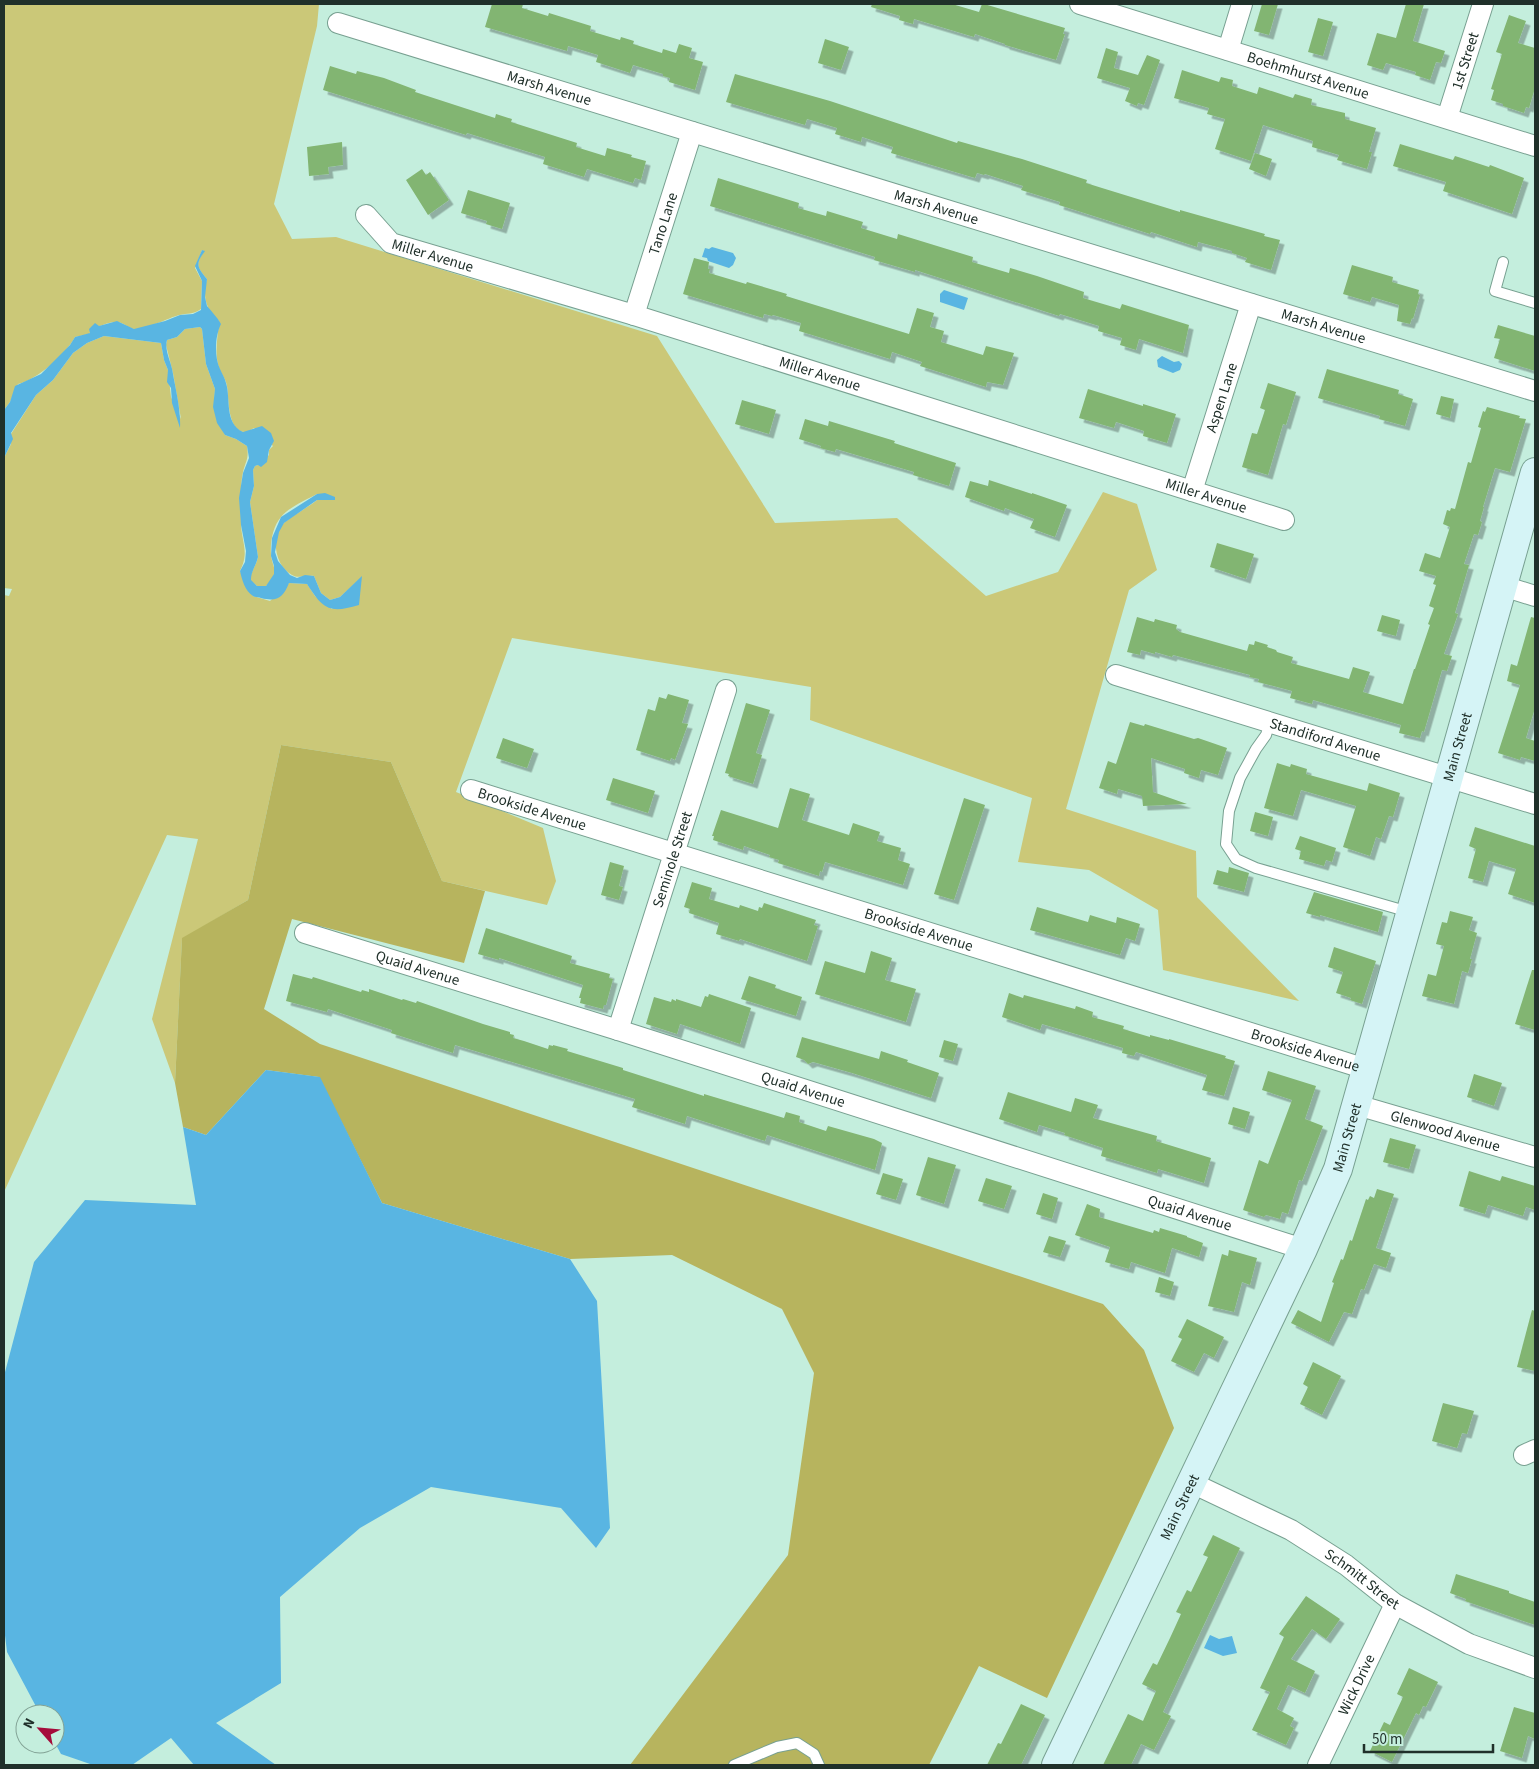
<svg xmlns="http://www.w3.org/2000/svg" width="1539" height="1769" font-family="'Source Sans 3',sans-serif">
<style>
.green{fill:#cbc878}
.forest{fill:#b7b45e}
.water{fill:#59b5e2}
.building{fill:#82b572;filter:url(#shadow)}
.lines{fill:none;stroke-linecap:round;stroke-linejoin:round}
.lane-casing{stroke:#78a091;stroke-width:12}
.street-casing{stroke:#78a091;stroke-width:22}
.secondary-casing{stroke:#78a091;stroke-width:30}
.lane{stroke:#fff;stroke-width:10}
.street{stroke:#fff;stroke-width:20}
.secondary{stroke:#d5f4f6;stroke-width:28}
.labels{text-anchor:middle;stroke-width:4;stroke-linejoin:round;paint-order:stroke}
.street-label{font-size:15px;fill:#20302a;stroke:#c4eedd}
</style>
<defs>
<filter id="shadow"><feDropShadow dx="4.5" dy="4.5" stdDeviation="0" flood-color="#0004"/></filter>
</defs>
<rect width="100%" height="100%" fill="#c4eedd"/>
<path class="green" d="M4,4H319L317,26L274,204L292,239L336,237L657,336L775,523L897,518L986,596L1058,572L1103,492L1137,504L1157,570L1129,590L1066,809L1196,851L1197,897L1299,1001L1163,970L1158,910L1089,870L1018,862L1032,798L810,720L811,687L512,638L456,792L543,828L556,881L547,905L442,881L391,762L281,745L248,900L182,939L175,1083L152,1019L198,839L167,835L4,1192V595L9,596L12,589L4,588V456H5L11,444V434L36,395L53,380L73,353L87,343L104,336L161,343L164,360L168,370L171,397L181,419L173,373L166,345L167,340L177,337L185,329L200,327L202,329L206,364L215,389L214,407L225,435L236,439L247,446C249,459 246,460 243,472C240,486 241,508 241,522C241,542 250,551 240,571L253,596L270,601L289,583L307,584L315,596L332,609L362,577L340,597L330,600L321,593L314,576C307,575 298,579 292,575C274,566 270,534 285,522C295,514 307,508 317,500V494C306,500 289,507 281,517C273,526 270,542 271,554C272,569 281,570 266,586H257L250,580C251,571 256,566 258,557L250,502L254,486L253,470L255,466L258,465L269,455V450L273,446L254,428L247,432C227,434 229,398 227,386C226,379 221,374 219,368C214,353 218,336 219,321C206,312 202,294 207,279C197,267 195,265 204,251L202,250L195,268L202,281L201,309C192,315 188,313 179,315C168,318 146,330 134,329C128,328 122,321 116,322C108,322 92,328 89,334L75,337C66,354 37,380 18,384L10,402L4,410Z"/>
<polygon class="forest" points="281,745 391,762 442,881 485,891 464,963 292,919 264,1009 320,1044 1103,1304 1144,1350 1174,1428 1047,1698 979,1666 929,1765 630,1765 788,1555 814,1373 782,1309 672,1255 570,1259 382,1203 319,1077 266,1070 206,1135 183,1127 175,1083 182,938 248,900"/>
<g class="water">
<polygon points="712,247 733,253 736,258 733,265 729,268 708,261 707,258 702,257 705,248 709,249"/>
<path d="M202,250L205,251C195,264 197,267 207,279L205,297L207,306C212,312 217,317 221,324C215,336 214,356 220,369C222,374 225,378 226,383C231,399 224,423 243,432L262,426L271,433L274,441L269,450L267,462L261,467L258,465L255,466L253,470L254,486L250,502L258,557C256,566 251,571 251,580L257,586H266L274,574V566L271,556L272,538L281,517L317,494L325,493L335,497V500H317L284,523L279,532L275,552L278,561L290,575L297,578L305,575L314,576L321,593L330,600L340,597L362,576L359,605C329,614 323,609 307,584L289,583C283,598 277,602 261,598C259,597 256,598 253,596C245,591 242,580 240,571L245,562L246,551L241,525L239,498L243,473L249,458L247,446L236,439L225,435L217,423L213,407L215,389L206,364L202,329L200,327L185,329L177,337L167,340C164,351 172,363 173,374C176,391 181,411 180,428L172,403L171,388L167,382L168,370L164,360L161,343L104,336L87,343L73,353L53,380L36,395L11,433L13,439L5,456H4V410L10,402L15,386L41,374L70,345L75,337L90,333L89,329L95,323L99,326L117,321L134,329L165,321L180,315L193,314L201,310L202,281L195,266Z"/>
<polygon points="944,290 968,298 964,310 940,302 940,294"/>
<polygon points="1162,356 1174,362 1179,361 1182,364 1180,370 1173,373 1158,367 1157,360"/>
<polygon points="266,1070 320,1077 382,1203 570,1259 597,1301 610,1528 596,1548 561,1508 431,1487 360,1528 280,1597 281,1683 216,1723 276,1765 194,1765 171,1738 132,1765 93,1765 61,1754 55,1743 55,1714 40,1714 7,1652 4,1627 4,1376 34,1262 85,1200 196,1205 183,1127 206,1135"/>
<polygon points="1210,1635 1219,1639 1232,1636 1237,1653 1223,1656 1204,1648"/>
</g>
<g class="building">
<polygon points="492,4 523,4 522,8 548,16 549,13 591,26 590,31 620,40 621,37 634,41 633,44 662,53 663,49 676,53 679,44 692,48 689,58 703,62 695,90 669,82 670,78 663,76 663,74 633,65 630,73 596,62 598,55 568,46 567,51 485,27"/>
<polygon points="872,4 952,4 979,12 982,4 984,4 1065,28 1063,34 1065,34 1056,60 1005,45 1005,44 975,34 974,37 914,19 913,24 899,20 900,16 871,7"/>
<polygon points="1262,4 1278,4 1269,35 1254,31"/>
<polygon points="1406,4 1424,4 1413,41 1445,51 1441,63 1436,62 1430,80 1415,75 1416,72 1386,63 1383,70 1367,65 1377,33 1396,38"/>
<polygon points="1509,15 1526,21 1518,43 1535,48 1535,88 1529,108 1526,107 1524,113 1503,106 1503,104 1491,100 1494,90 1491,89 1502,54 1496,52"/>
<polygon points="1318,18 1333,22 1323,56 1308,52"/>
<polygon points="825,39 849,47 841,70 818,63"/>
<polygon points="1106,48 1118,52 1114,68 1138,75 1147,55 1160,60 1144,105 1138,103 1137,106 1125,101 1130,88 1097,78"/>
<polygon points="330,66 356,74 357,71 384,78 416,90 415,92 495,118 496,114 512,119 511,122 577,143 576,147 605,156 607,148 632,155 631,157 646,161 641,180 635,178 633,183 587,169 584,177 543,164 545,157 467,133 466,135 323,90"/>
<polygon points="1182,70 1219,82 1221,77 1233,80 1232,86 1257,94 1259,87 1293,98 1295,94 1312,99 1311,105 1345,113 1345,119 1376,128 1369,152 1372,152 1367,169 1337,160 1339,155 1312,147 1313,141 1263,125 1251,161 1215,149 1225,119 1207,114 1209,108 1174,98"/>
<polygon points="735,74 830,101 957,143 958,141 1022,159 1087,180 1086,183 1102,188 1180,212 1180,210 1265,234 1264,236 1280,240 1271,270 1245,262 1247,258 1232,253 1232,251 1198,242 1197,247 1151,232 1150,234 1059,205 1060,202 1021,190 1023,186 985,174 984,175 977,173 975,178 891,153 893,147 862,137 861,142 835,134 837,128 807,119 805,125 726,102"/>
<polygon points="342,142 343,165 328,167 329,174 309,176 307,147"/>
<polygon points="1400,144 1453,160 1455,156 1489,167 1490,165 1524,178 1512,214 1443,191 1446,182 1393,166"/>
<polygon points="1255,153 1272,159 1266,176 1249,169"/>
<polygon points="422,169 426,175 430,172 449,200 428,215 406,180"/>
<polygon points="718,178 799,203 798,208 826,216 827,211 863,222 861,228 897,239 898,234 973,257 972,262 1009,273 1010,268 1037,276 1084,292 1083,298 1120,309 1122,304 1189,325 1183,353 1139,339 1136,350 1120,345 1122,338 1098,331 1099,326 1060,314 1059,316 915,270 915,272 874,260 875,257 710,206"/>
<polygon points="468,190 510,203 502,229 486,224 487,221 461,213"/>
<polygon points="694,258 709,262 708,269 710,269 709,273 746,284 747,282 787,294 786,296 909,334 917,308 934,313 930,327 944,331 941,342 983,355 986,346 1014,353 1003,385 987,382 986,387 920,366 922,362 892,352 890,359 799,331 801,323 773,315 772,316 764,314 763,318 683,294"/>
<polygon points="1352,265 1393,277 1392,282 1419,290 1418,294 1420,295 1413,319 1412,318 1410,324 1397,321 1399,305 1372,297 1370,302 1343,294"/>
<polygon points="1498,325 1535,336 1535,371 1494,358 1500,339 1494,338"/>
<polygon points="1327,369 1399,390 1398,394 1413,399 1405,426 1379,419 1380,416 1318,398"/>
<polygon points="1268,383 1296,392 1286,425 1283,424 1268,475 1242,467 1252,433 1257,434 1265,410 1260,408"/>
<polygon points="1088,389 1143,406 1143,404 1176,414 1167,443 1143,436 1144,431 1116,422 1114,428 1079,418"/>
<polygon points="1441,396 1454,399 1450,418 1436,414"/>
<polygon points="742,400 776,410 769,434 735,424"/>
<polygon points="1487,407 1520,416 1519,418 1526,419 1510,472 1495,468 1483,507 1484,507 1480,521 1482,522 1478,535 1474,534 1464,564 1469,565 1455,613 1458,614 1444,654 1452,656 1447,671 1442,670 1424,732 1422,731 1420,738 1399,733 1401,725 1313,700 1312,704 1290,698 1292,691 1258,682 1259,679 1249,677 1250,675 1173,655 1172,657 1155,652 1155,654 1141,650 1140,655 1127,652 1137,617 1154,622 1155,619 1177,625 1176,629 1180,632 1247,651 1249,644 1254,645 1255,641 1268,645 1267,647 1276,650 1277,652 1293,657 1291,663 1349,679 1353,667 1370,672 1363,692 1403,704 1414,669 1415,669 1430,625 1428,624 1434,608 1429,606 1436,585 1433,584 1436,576 1419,571 1425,553 1440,558 1450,527 1443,524 1447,510 1450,511 1451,508 1455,509 1468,462 1471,463 1481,428 1478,427 1483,411 1485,412"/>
<polygon points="805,419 828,426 829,421 895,441 894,443 956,463 949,486 913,475 914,472 836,449 835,452 820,448 821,446 799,439"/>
<polygon points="989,480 1032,494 1032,493 1067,505 1055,537 1030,528 1034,519 1005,508 1004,511 965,497 970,481 988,486"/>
<polygon points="1217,543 1254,554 1246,579 1210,567"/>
<polygon points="1382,615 1400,620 1396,636 1377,631"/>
<polygon points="1531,617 1535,618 1535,708 1526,738 1535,741 1535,761 1521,757 1520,760 1498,753 1520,685 1507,681 1511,664 1517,666"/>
<polygon points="668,694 689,700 682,723 688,724 675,760 671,758 670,761 636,750 648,709 655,711 659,697 666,699"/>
<polygon points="746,703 770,710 756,753 762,755 753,784 728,776 729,774 725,773"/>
<polygon points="1130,722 1144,726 1145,724 1194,739 1198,738 1227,748 1218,775 1201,770 1199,778 1184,773 1185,769 1151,758 1153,792 1187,804 1143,806 1142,796 1118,789 1117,794 1099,788 1108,761 1116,764"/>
<polygon points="503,738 534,749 527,768 496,758"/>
<polygon points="1277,763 1290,767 1291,764 1307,769 1306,774 1367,791 1369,783 1400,793 1393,817 1389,816 1381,839 1376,837 1370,856 1343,847 1356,806 1301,790 1293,816 1264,808"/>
<polygon points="613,778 655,791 648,813 606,800"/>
<polygon points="790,788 810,794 802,820 849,835 853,823 880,832 877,841 901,848 898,860 910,864 903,885 825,862 822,872 820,871 819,876 778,863 779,860 769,857 770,855 744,846 743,850 713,840 714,836 712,836 721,810 778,828"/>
<polygon points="964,798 985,805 954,900 934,894"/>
<polygon points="1255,812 1273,817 1268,836 1250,831"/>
<polygon points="1475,827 1535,846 1535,903 1508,894 1516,869 1489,861 1483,882 1468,878 1476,849 1469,846"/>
<polygon points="1300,836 1336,848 1332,862 1326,860 1324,866 1299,859 1301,851 1295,849"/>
<polygon points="610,862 624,866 619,886 623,887 619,900 601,895"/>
<polygon points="1229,867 1249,873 1244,892 1213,884 1217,870 1228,873"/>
<polygon points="692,882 712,888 709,899 739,908 740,905 758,911 759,907 762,908 764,903 816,920 814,925 818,926 807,961 740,939 739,941 716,934 719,923 689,913 690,909 684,907"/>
<polygon points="1314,892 1383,912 1378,932 1320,915 1320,917 1306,913"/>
<polygon points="1037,907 1088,922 1090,915 1116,923 1117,917 1140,924 1135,941 1126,938 1120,955 1030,930"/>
<polygon points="1450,911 1473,917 1469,930 1477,933 1470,959 1472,959 1468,973 1462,971 1454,1004 1422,996 1428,974 1436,976 1444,946 1436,944 1442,922 1447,923"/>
<polygon points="486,928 572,956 570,963 610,974 609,978 613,979 606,1005 604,1005 603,1009 580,1003 581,998 579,998 583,985 499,958 499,960 478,954"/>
<polygon points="1334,947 1376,961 1362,1004 1350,1000 1351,998 1336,993 1343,972 1328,967"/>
<polygon points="871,951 892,958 885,980 916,989 906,1022 815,994 825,961 865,973"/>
<polygon points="1532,970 1535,970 1535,1030 1515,1024"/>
<polygon points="293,974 312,979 313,977 361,992 362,990 369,992 369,989 402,1000 403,999 416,1003 417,1001 483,1024 510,1032 510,1034 514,1035 513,1038 524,1041 548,1049 549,1045 553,1046 553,1045 568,1049 567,1051 623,1068 623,1070 704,1096 704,1094 784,1118 786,1112 800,1116 799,1122 826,1131 828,1126 874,1139 882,1143 875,1170 767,1135 765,1141 687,1116 685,1124 632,1107 635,1099 455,1045 453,1053 391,1033 392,1030 328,1009 327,1012 286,1001"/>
<polygon points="749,976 776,985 775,988 802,997 796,1016 741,999"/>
<polygon points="1009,993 1023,998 1024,995 1075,1009 1076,1006 1093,1012 1092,1017 1124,1026 1123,1029 1150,1037 1150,1035 1169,1040 1169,1039 1226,1056 1225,1058 1235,1061 1224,1096 1202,1090 1207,1075 1136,1052 1134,1056 1122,1053 1123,1048 1042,1024 1040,1030 1002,1017"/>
<polygon points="709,994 751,1008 740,1044 680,1024 677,1034 646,1024 654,997 671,1002 672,999 676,1001 676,999 701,1007 705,996 708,997"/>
<polygon points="802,1037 879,1059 881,1051 908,1060 907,1062 939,1073 931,1098 852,1073 813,1062 808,1064 804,1060 796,1057"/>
<polygon points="944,1040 958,1044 953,1061 939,1057"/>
<polygon points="1268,1071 1316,1086 1305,1119 1323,1126 1302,1181 1299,1180 1288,1214 1282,1212 1280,1219 1266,1215 1264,1217 1243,1210 1259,1160 1268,1164 1292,1100 1262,1090"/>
<polygon points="1474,1074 1502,1083 1494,1106 1467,1097"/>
<polygon points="1008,1092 1071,1112 1075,1098 1098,1105 1093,1118 1157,1136 1156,1141 1211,1158 1204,1183 1158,1169 1157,1173 1101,1156 1103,1148 1064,1135 1065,1133 1039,1125 1037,1132 999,1119"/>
<polygon points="1233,1107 1250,1112 1245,1129 1228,1124"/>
<polygon points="1390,1138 1416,1145 1409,1169 1383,1162"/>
<polygon points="928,1157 956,1165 944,1204 916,1195"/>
<polygon points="1469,1171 1500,1181 1502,1176 1535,1186 1535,1210 1526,1207 1523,1216 1488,1205 1485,1214 1459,1206"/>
<polygon points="883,1173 903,1179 896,1200 876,1194"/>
<polygon points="986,1178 1012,1186 1004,1209 978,1201"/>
<polygon points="1377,1189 1394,1194 1376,1248 1391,1253 1386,1268 1374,1264 1364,1290 1361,1289 1352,1314 1344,1312 1329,1342 1291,1323 1298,1310 1321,1322 1334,1283 1332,1282 1341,1259 1343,1260 1350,1240 1352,1241 1366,1199 1368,1200 1370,1196 1374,1198"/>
<polygon points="1043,1193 1058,1198 1052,1219 1036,1214"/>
<polygon points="1087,1204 1100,1209 1099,1217 1153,1233 1154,1230 1159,1232 1160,1228 1187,1236 1187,1237 1203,1243 1199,1257 1172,1248 1165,1273 1131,1262 1129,1269 1105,1262 1110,1247 1075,1235"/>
<polygon points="1049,1236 1066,1241 1060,1257 1043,1252"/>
<polygon points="1229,1250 1257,1258 1250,1285 1242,1282 1234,1312 1208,1306 1222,1254 1228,1256"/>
<polygon points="1159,1277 1174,1282 1170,1296 1155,1292"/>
<polygon points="1532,1310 1535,1311 1535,1371 1517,1367"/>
<polygon points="1187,1319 1224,1337 1214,1358 1204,1353 1194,1372 1171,1361 1182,1339 1178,1337"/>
<polygon points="1313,1362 1341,1376 1322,1415 1300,1404 1308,1387 1303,1384"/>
<polygon points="1443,1403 1474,1411 1467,1434 1462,1433 1457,1448 1432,1441"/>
<polygon points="1213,1535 1240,1548 1163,1712 1171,1716 1154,1750 1141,1744 1131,1765 1103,1765 1128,1714 1143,1721 1156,1691 1142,1684 1153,1663 1157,1665 1170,1638 1181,1614 1176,1612 1187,1590 1191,1592 1208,1557 1203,1555"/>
<polygon points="1456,1574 1509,1591 1509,1593 1535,1602 1535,1625 1465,1601 1466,1599 1450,1593"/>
<polygon points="1306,1596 1340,1619 1326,1639 1312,1629 1291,1659 1315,1671 1305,1693 1288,1685 1277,1709 1294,1718 1290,1726 1294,1728 1286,1745 1252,1730 1270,1692 1260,1688 1284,1637 1279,1634"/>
<polygon points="1409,1668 1438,1682 1426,1707 1423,1706 1419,1715 1416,1713 1392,1762 1370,1751 1384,1722 1390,1725 1403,1697 1397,1694"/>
<polygon points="1021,1704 1045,1715 1021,1765 987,1765 998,1743 1001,1744"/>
<polygon points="1514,1707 1535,1713 1535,1739 1528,1736 1522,1758 1500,1751"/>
</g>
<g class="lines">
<g class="lane-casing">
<g id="lane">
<polyline points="1503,262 1495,291 1535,303"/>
<polyline points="1270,722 1266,735 1256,749 1240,778 1229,811 1226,844 1236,859 1256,868 1409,912"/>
<polyline points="734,1765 777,1747 797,1743 814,1754 819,1765"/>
</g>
</g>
<g class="street-casing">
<g id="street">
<path id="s1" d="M1080,4L1535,146"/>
<path id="s2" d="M338,23L1535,391"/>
<polyline points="1228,50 1242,4"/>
<path id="s3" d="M1447,118L1483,4"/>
<path id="s4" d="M366,215L391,243L634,315L1284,520"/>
<path id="s5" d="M634,315L692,132"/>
<path id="s6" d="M1192,491L1251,304"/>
<polyline points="1503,586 1535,596"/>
<path id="s7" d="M1116,675L1535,804"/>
<path id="s8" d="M471,790L1366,1069"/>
<path id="s9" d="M305,933L618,1030L1303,1249"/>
<path id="s10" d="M618,1030L726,690"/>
<path id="s11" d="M1357,1105L1535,1157"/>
<polyline points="1524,1455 1535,1450"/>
<path id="s12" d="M1192,1483L1291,1530L1346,1565L1395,1604L1469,1644L1535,1668"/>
<path id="s13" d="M1318,1765L1395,1604"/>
</g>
</g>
<g class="secondary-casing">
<g id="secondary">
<path id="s14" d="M1056,1765L1303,1249L1338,1169L1535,472"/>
</g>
</g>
<use href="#lane" class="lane"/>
<use href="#street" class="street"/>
<use href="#secondary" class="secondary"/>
</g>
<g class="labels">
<g class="street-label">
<text dy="5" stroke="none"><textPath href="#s3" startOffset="60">1st Street</textPath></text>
<text dy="5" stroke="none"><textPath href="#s1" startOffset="239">Boehmhurst Avenue</textPath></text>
<text dy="5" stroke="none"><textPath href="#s2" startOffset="221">Marsh Avenue</textPath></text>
<text dy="5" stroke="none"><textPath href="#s2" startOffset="626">Marsh Avenue</textPath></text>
<text dy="5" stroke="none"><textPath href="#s5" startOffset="96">Tano Lane</textPath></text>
<text dy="5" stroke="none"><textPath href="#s4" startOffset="81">Miller Avenue</textPath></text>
<text dy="5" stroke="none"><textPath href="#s2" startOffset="1031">Marsh Avenue</textPath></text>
<text dy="5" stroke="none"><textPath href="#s4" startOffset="486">Miller Avenue</textPath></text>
<text dy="5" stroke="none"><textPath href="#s6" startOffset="98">Aspen Lane</textPath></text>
<text dy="5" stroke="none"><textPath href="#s4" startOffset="891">Miller Avenue</textPath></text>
<text dy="5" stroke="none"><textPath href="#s7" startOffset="219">Standiford Avenue</textPath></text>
<text dy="5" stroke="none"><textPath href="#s14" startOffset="1098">Main Street</textPath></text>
<text dy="5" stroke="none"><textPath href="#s8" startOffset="64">Brookside Avenue</textPath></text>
<text dy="5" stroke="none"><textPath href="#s10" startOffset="179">Seminole Street</textPath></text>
<text dy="5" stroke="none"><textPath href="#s8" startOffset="469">Brookside Avenue</textPath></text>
<text dy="5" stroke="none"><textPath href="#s9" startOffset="118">Quaid Avenue</textPath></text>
<text dy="5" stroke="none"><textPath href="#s8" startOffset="874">Brookside Avenue</textPath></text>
<text dy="5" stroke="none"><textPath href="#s9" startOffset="522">Quaid Avenue</textPath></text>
<text dy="5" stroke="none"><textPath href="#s11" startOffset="92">Glenwood Avenue</textPath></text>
<text dy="5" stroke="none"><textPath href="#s14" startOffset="692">Main Street</textPath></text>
<text dy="5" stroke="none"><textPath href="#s9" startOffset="928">Quaid Avenue</textPath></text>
<text dy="5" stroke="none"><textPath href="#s14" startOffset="286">Main Street</textPath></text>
<text dy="5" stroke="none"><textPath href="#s12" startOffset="196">Schmitt Street</textPath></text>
<text dy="5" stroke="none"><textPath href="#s13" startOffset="89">Wick Drive</textPath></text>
</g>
</g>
<rect width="1539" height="1769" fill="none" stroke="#20302a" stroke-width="10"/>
<g transform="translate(40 1729) rotate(297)"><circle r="24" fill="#c4eedd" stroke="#82a295"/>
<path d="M0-4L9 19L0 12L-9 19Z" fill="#a50b3b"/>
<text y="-8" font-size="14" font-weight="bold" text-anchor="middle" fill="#20302a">N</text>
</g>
<path d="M1364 1744v8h129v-8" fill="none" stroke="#20302a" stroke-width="2.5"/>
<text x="1372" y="1744" font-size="15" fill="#20302a" stroke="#c4eedd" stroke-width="4" paint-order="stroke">50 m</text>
</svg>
